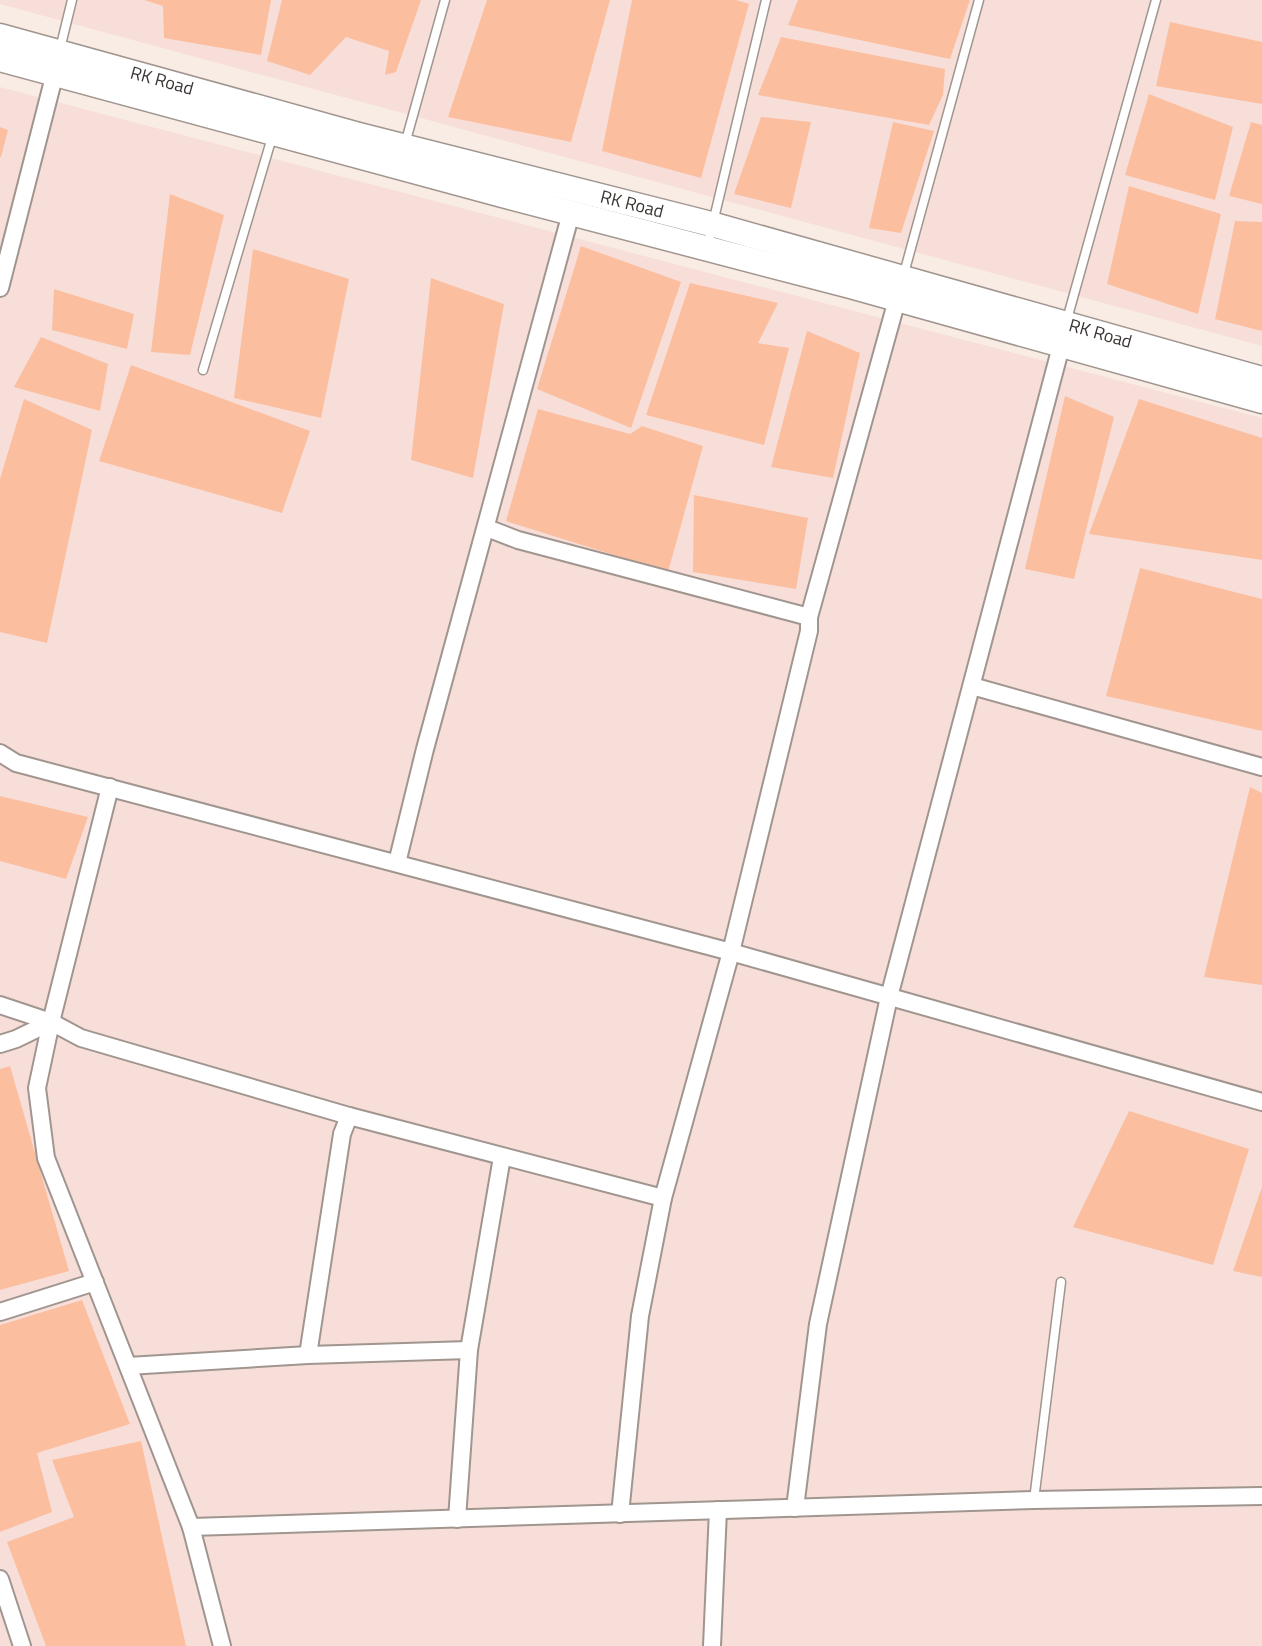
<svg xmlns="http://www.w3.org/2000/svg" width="1262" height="1646" font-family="'Titillium Web',sans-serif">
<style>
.industrial{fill:#f8ded9}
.building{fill:#fbbfa0}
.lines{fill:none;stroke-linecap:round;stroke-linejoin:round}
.lane-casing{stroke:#a0958f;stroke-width:11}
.street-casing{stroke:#a0958f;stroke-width:20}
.secondary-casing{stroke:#a0958f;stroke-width:27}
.lane{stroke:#fff;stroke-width:8}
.street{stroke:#fff;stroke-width:16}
.secondary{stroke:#fff;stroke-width:24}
.labels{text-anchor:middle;stroke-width:6;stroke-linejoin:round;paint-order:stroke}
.street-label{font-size:18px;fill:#393432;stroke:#fefbfa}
</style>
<rect width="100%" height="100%" fill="#f9ece5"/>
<g class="industrial">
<polygon points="0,0 1262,0 1262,346 0,4"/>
<polygon points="0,87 1262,418 1262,1646 0,1646"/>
</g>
<g class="building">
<polygon points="144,0 271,0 261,55 164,38 163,6"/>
<polygon points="282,0 421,0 396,72 385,75 389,51 346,37 310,75 267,61"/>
<polygon points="487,0 610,0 571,142 448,117"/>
<polygon points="632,0 736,0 749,4 701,178 602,151"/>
<polygon points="798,0 970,0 950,59 788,25"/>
<polygon points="1170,22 1262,42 1262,104 1156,86"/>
<polygon points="781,37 945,69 943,95 929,125 758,95"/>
<polygon points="1149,94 1233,127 1215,200 1125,175"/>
<polygon points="761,117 811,122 791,208 734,194"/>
<polygon points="893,122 934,131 901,233 869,228"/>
<polygon points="1251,122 1262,125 1262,204 1229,196"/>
<polygon points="0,127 8,130 1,157 0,157"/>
<polygon points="1129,186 1221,214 1198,314 1107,284"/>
<polygon points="170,194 224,215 190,355 151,352"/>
<polygon points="1235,221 1262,222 1262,331 1215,319"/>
<polygon points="581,246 681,282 631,428 537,389"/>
<polygon points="253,249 349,279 321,418 234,398"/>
<polygon points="431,278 504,304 473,478 411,460"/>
<polygon points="690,283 778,303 758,343 789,348 764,445 646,415"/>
<polygon points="54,289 134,314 127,349 52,330"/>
<polygon points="807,331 860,353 833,478 771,467"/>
<polygon points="41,337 108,364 100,411 14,387"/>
<polygon points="131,365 310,431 282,513 99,461"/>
<polygon points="1065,396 1114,417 1074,579 1025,569"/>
<polygon points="24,399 92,430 47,643 0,632 0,479"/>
<polygon points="1139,399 1262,438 1262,560 1089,534"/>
<polygon points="538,409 630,434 642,426 703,446 668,572 506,521"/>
<polygon points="694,495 808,518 796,589 693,572"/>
<polygon points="1140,568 1262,599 1262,731 1106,696"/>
<polygon points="1250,787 1262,793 1262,985 1204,977"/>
<polygon points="0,796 88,817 66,879 0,861"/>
<polygon points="10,1066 69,1271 0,1290 0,1069"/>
<polygon points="1129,1111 1249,1149 1213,1265 1073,1227"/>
<polygon points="1262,1187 1262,1277 1233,1271"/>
<polygon points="82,1300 130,1424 37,1453 52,1512 0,1532 0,1325"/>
<polygon points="141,1441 186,1646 46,1646 7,1542 74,1517 52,1460"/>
</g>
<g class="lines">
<g class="lane-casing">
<g id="lane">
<polyline points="60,49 72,0"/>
<polyline points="405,144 445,0"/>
<polyline points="707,248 766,0"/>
<polyline points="903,277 979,0"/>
<polyline points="1066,323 1156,0"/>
<polyline points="203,370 273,134"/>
<polyline points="1034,1500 1061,1282"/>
</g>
</g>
<g class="street-casing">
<g id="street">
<polyline points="0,288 57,65"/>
<polyline points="487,528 518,540 809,617"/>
<polyline points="972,686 1262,767"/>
<polyline points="0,753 16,763 731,952 1262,1102"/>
<polyline points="110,787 51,1022 37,1088 46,1158 191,1527"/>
<polyline points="397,863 425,749 571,213"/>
<polyline points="0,1005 51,1022 81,1038 349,1116 663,1198"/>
<polyline points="0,1044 16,1039 51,1022"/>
<polyline points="0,1312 95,1282"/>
<polyline points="308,1355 342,1134 349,1116"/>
<polyline points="128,1366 308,1355 469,1350"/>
<polyline points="795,1508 818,1324 889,997 1064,335"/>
<polyline points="620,1514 640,1316 663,1198 731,952 809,631 809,617 900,289"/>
<polyline points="457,1519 469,1350 502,1157"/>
<polyline points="0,1579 22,1646"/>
<polyline points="222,1646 191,1527 1034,1500 1262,1496"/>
<polyline points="712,1646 718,1510"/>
</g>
</g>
<g class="secondary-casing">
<g id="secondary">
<path id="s1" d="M0,36L359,135L711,224L1262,379"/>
<polyline points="0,59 502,195 850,286 1262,401"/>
</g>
</g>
<use href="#lane" class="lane"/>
<use href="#street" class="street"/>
<use href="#secondary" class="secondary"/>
</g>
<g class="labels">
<g class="street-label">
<text dy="6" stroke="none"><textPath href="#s1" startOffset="168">RK Road</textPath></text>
<text dy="6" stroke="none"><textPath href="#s1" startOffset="654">RK Road</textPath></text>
<text dy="6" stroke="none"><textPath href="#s1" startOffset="1140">RK Road</textPath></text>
</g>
</g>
</svg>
